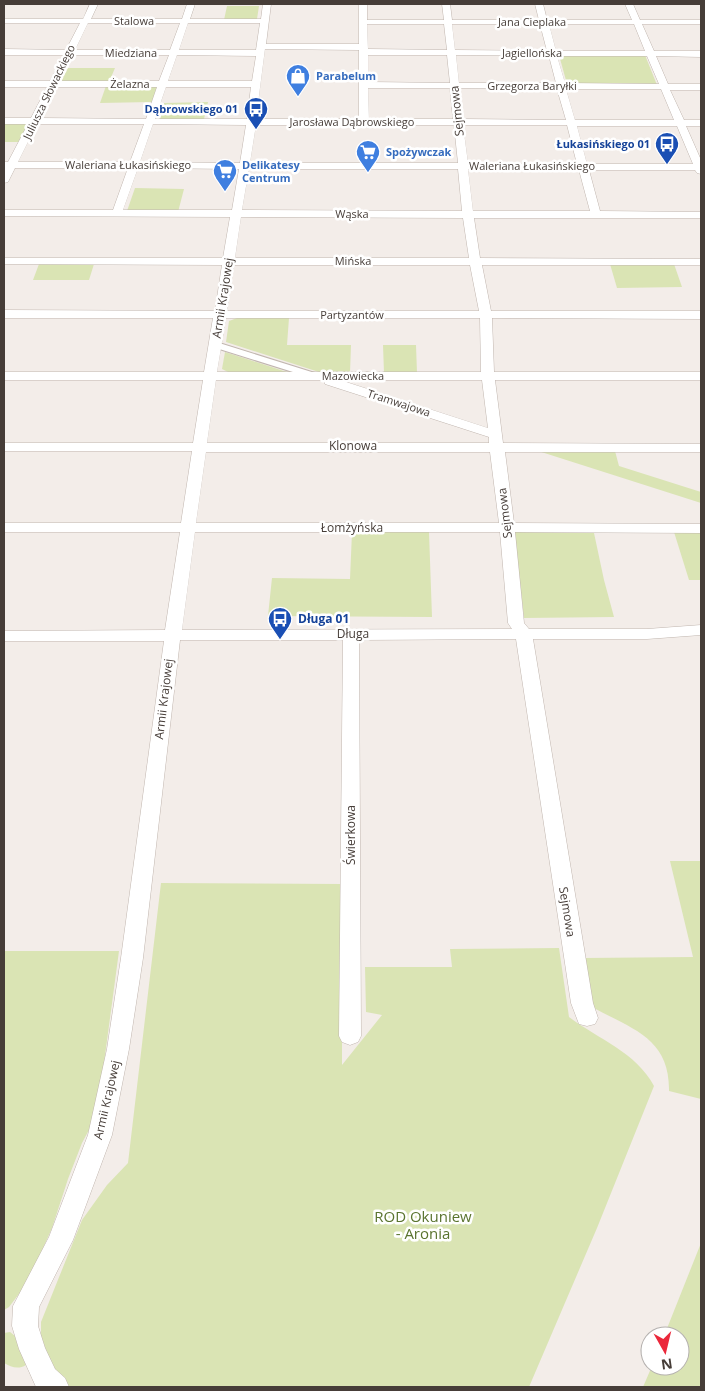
<svg xmlns="http://www.w3.org/2000/svg" width="705" height="1391" font-family="'Open Sans',sans-serif">
<style>
.green{fill:#dae4b4}
.lines{fill:none;stroke-linecap:round;stroke-linejoin:round}
.pedestrian-casing{stroke:#c1b6af;stroke-width:2}
.minor-casing{stroke:#c1b6af;stroke-width:1}
.pedestrian{fill:#fff;fill-rule:evenodd}
.minor{fill:#fff;fill-rule:evenodd}
.labels{text-anchor:middle;stroke-width:5;stroke-linejoin:round;paint-order:stroke}
.far-street-label{font-size:11px;fill:#463d38;stroke:#fff}
.far-shop-label{font-size:11px;font-weight:bold;fill:#366cbe;stroke:#fff;text-anchor:start}
.far-transit-label{font-size:11px;font-weight:bold;fill:#164399;stroke:#fff;text-anchor:end}
.street-label{font-size:12px;fill:#463d38;stroke:#fff}
.transit-label{font-size:12px;font-weight:bold;fill:#164399;stroke:#fff;text-anchor:start}
.near-park-label{font-size:15px;fill:#5a742f;stroke:#fff}
</style>
<rect width="100%" height="100%" fill="#f3ede9"/>
<g class="green">
<polygon points="227,6 259,6 257,19 224,20"/>
<polygon points="559,55 645,55 657,85 567,84"/>
<polygon points="66,68 115,68 109,82 60,82"/>
<polygon points="106,86 157,87 152,102 100,103"/>
<polygon points="208,102 204,119 160,119 164,103"/>
<polygon points="4,123 28,123 19,142 4,142"/>
<polygon points="135,188 184,189 178,212 127,211"/>
<polygon points="39,264 94,264 89,280 33,280"/>
<polygon points="610,264 674,264 682,287 617,288"/>
<polygon points="237,318 289,318 287,345 351,345 350,373 322,373 226,342 229,321"/>
<polygon points="383,345 416,345 417,373 384,373"/>
<polygon points="225,352 290,373 230,373 222,369"/>
<polygon points="535,450 615,451 619,466 701,492 701,503"/>
<polygon points="352,532 429,532 432,617 268,616 272,578 350,579"/>
<polygon points="514,532 594,533 604,580 614,617 524,618"/>
<polygon points="674,532 701,533 701,580 689,580"/>
<path d="M670,861H701V1099L669,1091C670,1038 632,1029 592,1007L584,958L693,957Z"/>
<path d="M161,883L342,884V1065L382,1015L366,1012L365,967H452L450,949L559,948L569,1017C598,1039 636,1052 654,1086L597,1228L529,1387H69L58,1382L41,1337V1322L82,1220L107,1185L128,1163Z"/>
<polygon points="4,951 119,951 97,1115 82,1143 68,1179 52,1228 28,1282 9,1307 4,1310"/>
<polygon points="701,1243 701,1387 643,1387 652,1366 680,1366 680,1336 664,1336"/>
<path d="M10,1332L15,1336L26,1365C18,1370 11,1367 4,1363V1333Z"/>
</g>
<g class="lines">
<g class="pedestrian-casing">
<polygon id="pedestrian" points="216,342 318,374 320,376 315,379 312,378 213,347 213,343"/>
</g>
<g class="minor-casing">
<path id="minor" d="M90,4H98L91,19H182L187,4H195L190,19H261L263,4H271L266,44H359V4H367V20H444L442,4H450L452,20H539L535,4H543L547,20H632L625,4H633L640,20H701V24H642L654,51H701V57L656,56L668,84H701V90H670L684,120H701V126H686L701,160V174L697,173L695,170H589L600,211L701,212V218H474L480,258L701,259V265H482L491,311H701V319L492,318L494,372H701V380H495L503,443L701,444V452H505L514,523L701,524V533L515,532L524,623L529,629H647L701,625V635L647,639H533L593,1003L598,1018L595,1024L587,1026L579,1024L571,1003L516,639L359,640L361,1036L358,1042L350,1045L342,1042L339,1036L343,640H180L143,958L129,1049L112,1135L73,1240L39,1307L38,1326L45,1348L55,1369L65,1378L69,1387H36L19,1349L12,1326L13,1306L49,1237L88,1135L107,1049L121,958L164,641H4V631L165,630L180,532H4V523H181L192,451H4V443H193L203,380H4V372H204L213,318H4V310L215,311L222,265L4,264V258H223L230,217L4,216V210H113L128,168H15L8,182L4,183V162H8L28,124H4V118H31L47,87H4V81H50L64,55H4V49L66,50L80,23H4V19H83ZM88,23H180L170,50H75ZM188,23H260L256,50H179ZM367,24H444L447,50L368,49ZM452,24H540L547,51L455,50ZM549,24H634L645,51H556ZM265,49L359,50V119H256ZM72,55H169L159,81H59ZM177,55L256,56L252,81H168ZM368,55H447L450,83L368,82ZM456,55L549,56L556,83H459ZM557,56H647L659,84L565,83ZM56,87H157L146,119L40,118ZM166,87H251L247,119H155ZM368,88H450L453,119H369ZM459,88L557,89L566,120L463,119ZM566,89H661L674,120H575ZM37,124H144L130,162H18ZM153,124L246,125L240,163L140,162ZM256,125H454L458,163H250ZM463,125H567L577,164L468,163ZM577,126H677L693,164H587ZM138,168L239,169L232,210H123ZM249,169H458L462,211L242,210ZM468,169L579,170L590,211H473ZM241,217L463,218L469,258H235ZM234,265H470L479,311H227ZM226,318H480L481,372H217ZM216,380H324L325,384L489,437V443H207ZM340,380H482L488,428ZM206,452H490L499,523H196ZM195,532H500L508,623L512,629L182,630Z"/>
</g>
<use href="#pedestrian" class="pedestrian"/>
<use href="#minor" class="minor"/>
</g>
<defs>
<g id="shop-pin" transform="scale(1.25)"><path d="M0 17L-7.5 6A9.5 9.5 0 1 1 7.5 6Z" fill="#3f7fe0" stroke="#fff"/><path d="M-5-2.5h2.3a2.7 3.5 0 0 1 5.4 0H5L5.5 6h-11ZM-1.5-2.5h3a1.5 2.3 0 0 0-3 0Z" fill="#fff"/></g>
<g id="bus-pin" transform="scale(1.25)"><path d="M0 17L-7.5 6A9.5 9.5 0 1 1 7.5 6Z" fill="#1a4fb4" stroke="#fff"/><path d="M-5-6H5V4H4V6H2V4H-2V6H-4V4H-5ZM-3.5-4V0h7V-4ZM-3.5 1.2v1.5H-2V1.2ZM2 1.2v1.5H3.5V1.2Z" fill="#fff"/></g>
<g id="supermarket-pin" transform="scale(1.25)"><path d="M0 17L-7.5 6A9.5 9.5 0 1 1 7.5 6Z" fill="#3f7fe0" stroke="#fff"/><path d="M-6-5.5h2.5l.6 2H6L4.5 2H-2.5L-4.4-4H-6ZM-1.5 3.2a1.3 1.3 0 1 0 .1 0ZM3 3.2a1.3 1.3 0 1 0 .1 0Z" fill="#fff"/></g>
</defs>
<g fill-rule="evenodd">
<use href="#shop-pin" x="298" y="76"/>
<use href="#bus-pin" x="256" y="109"/>
<use href="#bus-pin" x="667" y="144"/>
<use href="#supermarket-pin" x="368" y="152"/>
<use href="#supermarket-pin" x="225" y="171"/>
<use href="#bus-pin" x="280" y="619"/>
</g>
<g class="labels">
<g class="far-street-label">
<text x="134" y="25">Stalowa</text>
<text x="532" y="26">Jana Cieplaka</text>
<text x="131" y="57">Miedziana</text>
<text x="532" y="57">Jagiellońska</text>
<text x="130" y="88">Żelazna</text>
<text x="532" y="90">Grzegorza Baryłki</text>
<text transform="translate(49 92) rotate(-64)" y="4">Juliusza Słowackiego</text>
<text x="352" y="126">Jarosława Dąbrowskiego</text>
<text x="128" y="169">Waleriana Łukasińskiego</text>
<text x="532" y="170">Waleriana Łukasińskiego</text>
<text x="352" y="218">Wąska</text>
<text x="353" y="265">Mińska</text>
<text x="352" y="319">Partyzantów</text>
<text x="353" y="380">Mazowiecka</text>
<text transform="translate(399 403) rotate(18)" y="4">Tramwajowa</text>
</g>
<g class="far-shop-label">
<text x="316" y="80">Parabelum</text>
<text x="386" y="156">Spożywczak</text>
<text x="242" y="169">Delikatesy<tspan x="242" dy="13">Centrum</tspan></text>
</g>
<g class="far-transit-label">
<text x="238" y="113">Dąbrowskiego 01</text>
<text x="650" y="148">Łukasińskiego 01</text>
</g>
<g class="street-label">
<text transform="translate(457 111) rotate(-96)" y="4">Sejmowa</text>
<text transform="translate(223 298) rotate(-81)" y="4">Armii Krajowej</text>
<text x="353" y="450">Klonowa</text>
<text transform="translate(505 513) rotate(-97)" y="4">Sejmowa</text>
<text x="352" y="532">Łomżyńska</text>
<text x="353" y="638">Długa</text>
<text transform="translate(164 699) rotate(-83)" y="4">Armii Krajowej</text>
<text transform="translate(351 835) rotate(-90)" y="4">Świerkowa</text>
<text transform="translate(567 912) rotate(81)" y="4">Sejmowa</text>
<text transform="translate(107 1100) rotate(-77)" y="4">Armii Krajowej</text>
</g>
<g class="transit-label">
<text x="298" y="623">Długa 01</text>
</g>
<g class="near-park-label">
<text x="423" y="1222">ROD Okuniew<tspan x="423" dy="17">- Aronia</tspan></text>
</g>
</g>
<rect width="705" height="1391" fill="none" stroke="#463d38" stroke-width="10"/>
<g transform="translate(665 1351) rotate(172)"><circle r="24" fill="#ffffff" stroke="#b5b1af"/>
<path d="M0-4L9 19L0 12L-9 19Z" fill="#eb283b"/>
<text y="-8" font-size="14" font-weight="bold" text-anchor="middle" fill="#463d38">N</text>
</g>
</svg>
